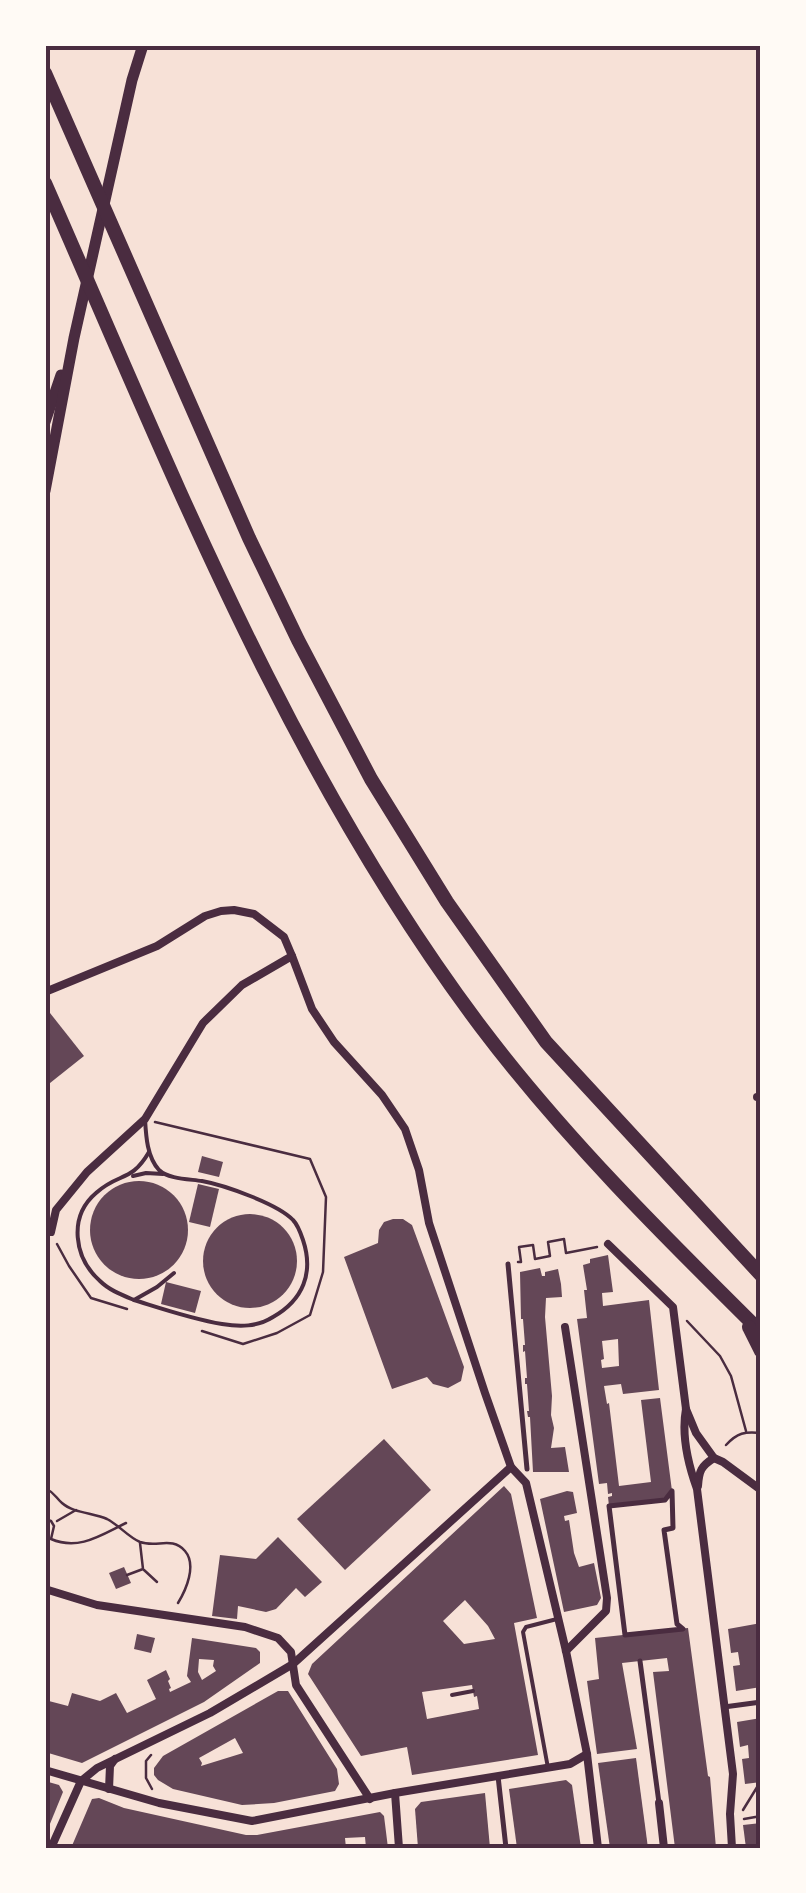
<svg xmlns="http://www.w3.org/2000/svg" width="806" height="1893" font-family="'Roboto Serif',serif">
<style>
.building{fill:#644757;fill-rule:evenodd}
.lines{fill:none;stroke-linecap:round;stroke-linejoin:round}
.path{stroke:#4a2c40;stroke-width:2.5}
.service{stroke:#4a2c40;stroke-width:4}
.pedestrian{stroke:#4a2c40;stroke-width:5}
.minor{stroke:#4a2c40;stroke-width:8}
.primary{stroke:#4a2c40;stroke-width:11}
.motorway{stroke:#4a2c40;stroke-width:14}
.rail{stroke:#8f747c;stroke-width:5}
.neatline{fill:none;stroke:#4a2c40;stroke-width:4}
</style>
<rect width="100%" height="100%" fill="#f7e1d7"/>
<g class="building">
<polygon points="50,1013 84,1056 45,1087 45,1017"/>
<polygon points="202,1156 223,1162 219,1177 198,1172"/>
<circle cx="139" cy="1230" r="49"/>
<polygon points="198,1184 219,1189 210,1227 189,1222"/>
<circle cx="250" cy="1261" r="47"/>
<polygon points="393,1219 403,1219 412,1225 464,1367 461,1381 448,1388 433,1384 427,1377 392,1389 344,1257 378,1243 379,1230 384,1222"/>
<path d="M608,1255L613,1292L602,1293L603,1306L649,1300L659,1390L623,1394L621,1384L604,1386L607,1404L609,1403L619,1486L651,1482L641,1400L660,1398L672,1491L664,1500L609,1506L608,1497L612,1496V1493L608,1494L607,1483L599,1484L577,1319L587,1318L584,1290H587L583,1265L590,1263V1259ZM618,1339L619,1366L602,1368L601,1360L604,1359L602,1341Z"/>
<polygon points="540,1268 542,1276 545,1276 545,1272 558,1269 561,1284 562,1297 546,1298 545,1317 552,1396 551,1415 554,1428 551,1448 565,1447 569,1472 533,1472 530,1417 528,1417 527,1411 529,1411 527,1384 525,1384 525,1378 527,1378 525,1351 523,1352 523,1345 525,1345 523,1319 521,1319 520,1272"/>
<polygon points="166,1282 201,1291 195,1313 161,1304"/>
<polygon points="384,1439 431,1490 345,1570 297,1519"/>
<path d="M504,1486L511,1494L537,1618L514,1623L538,1755L412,1775L407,1747L361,1756L308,1674L312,1664ZM465,1600L488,1626L495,1639L464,1644L443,1621ZM472,1685L474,1697L477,1696L479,1709L427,1719L422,1692Z"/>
<polygon points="567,1491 573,1492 577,1513 564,1516 565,1521 569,1520 574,1553 579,1567 594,1563 601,1598 597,1605 564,1612 540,1499"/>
<polygon points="278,1537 322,1582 305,1597 296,1588 276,1609 266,1612 238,1606 237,1619 212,1616 220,1555 256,1559"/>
<polygon points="124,1567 131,1583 116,1589 109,1573"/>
<polygon points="761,1623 761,1687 736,1691 733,1666 740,1665 738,1652 731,1653 728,1629"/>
<polygon points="688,1628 708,1776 710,1777 716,1848 675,1848 653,1672 669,1671 667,1658 622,1663 637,1749 597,1754 587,1681 599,1679 595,1638"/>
<polygon points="137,1634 155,1638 151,1653 134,1649"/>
<path d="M192,1638L256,1648L260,1652V1663L204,1702L82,1763L45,1752V1700L68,1706L72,1693L100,1701L116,1693L127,1713L156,1699L147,1680L166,1670L170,1679L168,1681L171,1688L169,1689L170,1692L191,1682L187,1676ZM199,1659L214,1660L213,1666L216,1671L202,1680L198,1672Z"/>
<path d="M278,1691H288L337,1769L339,1784L335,1791L274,1803L242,1805L173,1789L158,1780L154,1775V1768L163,1756ZM235,1738L243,1753L201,1766L202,1763L199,1758Z"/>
<polygon points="761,1718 761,1782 745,1784 742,1759 749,1758 748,1745 740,1747 737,1722"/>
<polygon points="636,1758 648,1848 610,1848 598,1763"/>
<polygon points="566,1780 572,1785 581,1848 517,1848 509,1789"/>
<polygon points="45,1781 59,1785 63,1792 45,1836"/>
<polygon points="485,1793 490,1848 418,1848 415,1809 421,1802"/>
<polygon points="99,1798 124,1808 246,1835 257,1835 380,1812 384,1816 388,1848 366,1848 365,1837 345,1838 346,1848 71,1848 92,1799"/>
<polygon points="761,1823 761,1848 746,1848 743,1825"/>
</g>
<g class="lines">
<g class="path">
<polyline points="155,1122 310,1159 326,1197 323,1272 310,1315 277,1333 243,1344 202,1331"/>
<polyline points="57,1244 69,1266 91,1298 127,1309"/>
<polyline points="518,1262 521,1262 519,1247 533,1245 535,1259 550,1256 548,1242 564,1239 566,1253 597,1247"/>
<polyline points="687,1321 720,1356 731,1376 746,1431"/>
<path d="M726,1445C737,1433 745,1431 761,1433"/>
<path d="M45,1488C55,1493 55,1497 62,1503C73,1513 94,1513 107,1519C119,1525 128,1537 140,1542C157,1548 172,1536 185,1551C197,1565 186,1590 178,1603"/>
<path d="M45,1519L51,1521L54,1526L51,1539C79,1551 101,1535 126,1523"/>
<polyline points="57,1521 76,1510"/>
<polyline points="144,1570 157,1582"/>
<polyline points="127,1575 143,1569 140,1543"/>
<polyline points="151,1755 146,1761 146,1778 152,1789"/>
<polyline points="743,1810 759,1784 761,1789"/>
<polyline points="744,1819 761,1816"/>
</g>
<g class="service">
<path d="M149,1152C131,1183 119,1172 96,1193C68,1217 74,1258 100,1281C109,1290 122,1295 134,1300L157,1287L174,1273"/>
<polyline points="133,1176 146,1173 163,1174"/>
<path d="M134,1300C163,1309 192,1319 222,1324C240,1327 257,1327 273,1317C303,1300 314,1273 303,1240C301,1234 298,1225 293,1220C278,1204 224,1185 202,1181C189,1179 168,1179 159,1170C147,1157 146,1136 145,1119"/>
<polyline points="452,1695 473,1691"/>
<polyline points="548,1768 523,1632 526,1627 557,1619"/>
</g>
<g class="pedestrian">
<polyline points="508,1264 527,1469"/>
<polygon points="672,1491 673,1528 664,1530 677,1624 683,1629 625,1635 609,1506 665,1500"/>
<polyline points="640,1661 659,1803"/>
<polyline points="724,1707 761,1702"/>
<polyline points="498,1776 506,1848"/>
</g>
<g class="minor">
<polyline points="45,992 157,946 205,916 221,911 234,910 254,914 284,937 292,956"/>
<polyline points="757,1097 761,1097"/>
<polyline points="51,1232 56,1210 87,1172 145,1119 203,1023 242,985 292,956 312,1009 334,1042 382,1095 405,1129 419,1170 429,1223 485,1393 511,1467 526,1483 566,1651 587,1754 598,1848"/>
<path d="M608,1244L673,1307L686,1409C681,1436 688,1464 697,1489L733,1774L730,1814L732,1848"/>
<polyline points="565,1327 607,1598 606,1611 566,1651"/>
<polyline points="686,1409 696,1433 714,1458 723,1462 761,1490"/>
<path d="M698,1486C699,1471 701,1466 714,1458"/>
<polyline points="45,1589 97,1605 245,1627 278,1638 291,1652 296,1685 370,1799"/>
<polyline points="45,1770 159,1803 252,1821 395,1793 570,1764 587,1754"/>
<polyline points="109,1789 110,1766 115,1759"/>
<polyline points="395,1793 399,1848"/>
<polyline points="659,1803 664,1848"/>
<polyline points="51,1848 81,1781 97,1768 210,1713 293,1664 511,1467"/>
</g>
<g class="primary">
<polyline points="45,422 61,375"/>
<polyline points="45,491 74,338 132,80 143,45"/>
</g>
<g class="motorway">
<polyline points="45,73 249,538 298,640 371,779 447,902 546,1042 761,1275"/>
<path d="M45,183C172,472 289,772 481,1027C564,1137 663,1235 761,1332"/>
<polyline points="749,1327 761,1351"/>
</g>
<polyline class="rail" points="57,47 59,45"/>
</g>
<rect width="806" height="1893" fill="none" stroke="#fffaf5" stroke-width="95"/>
<rect x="48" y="48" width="710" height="1798" class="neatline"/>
</svg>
